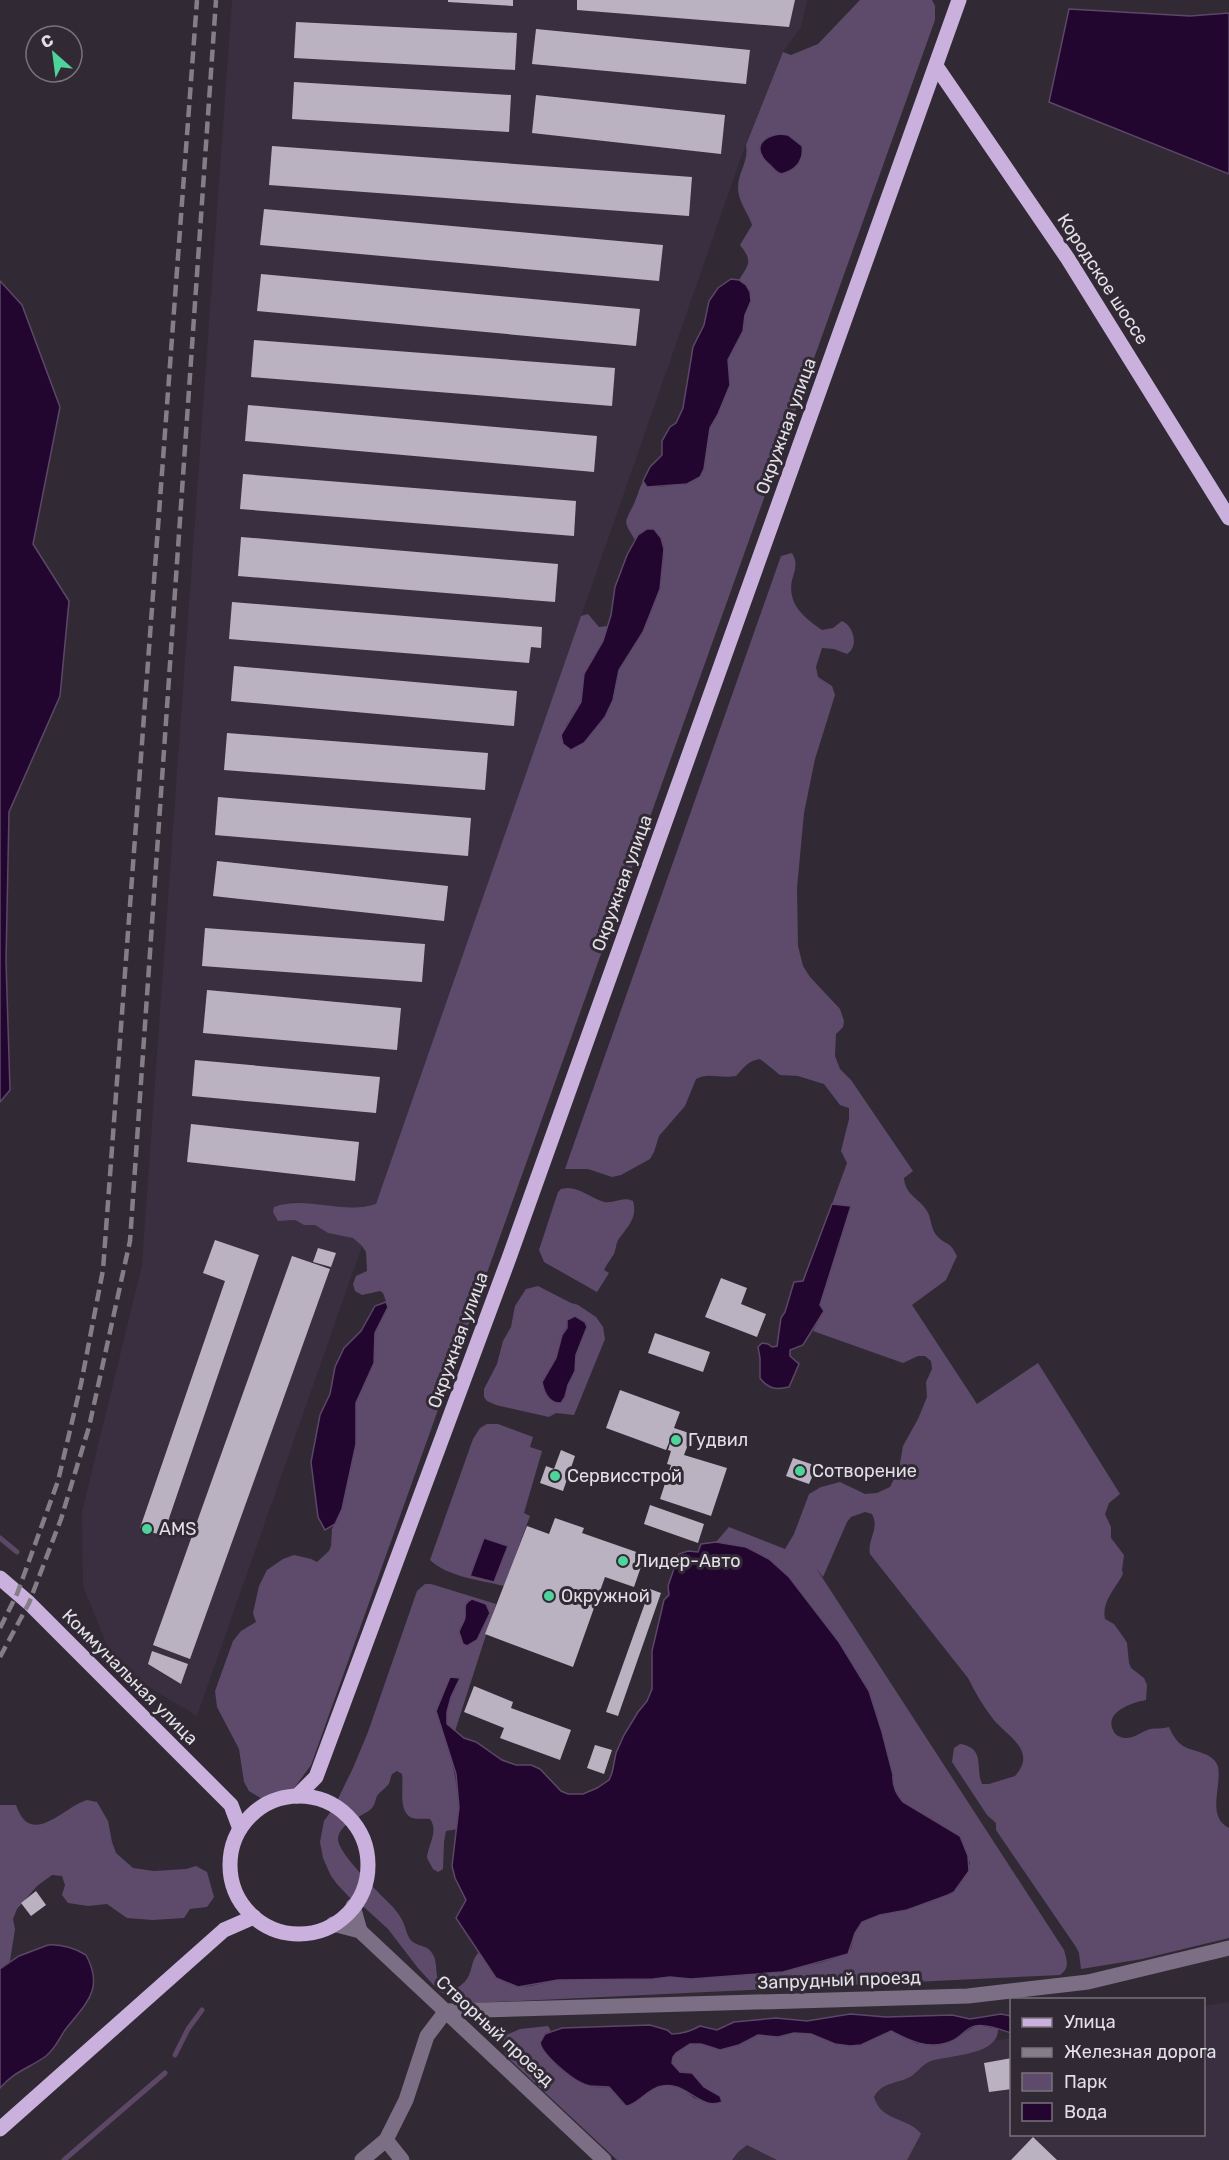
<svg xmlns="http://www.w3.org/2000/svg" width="1229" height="2160" font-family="Rubik,sans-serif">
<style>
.built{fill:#392f40}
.green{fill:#5e4b6c;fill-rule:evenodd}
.water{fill:#220630;stroke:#5c4767;stroke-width:1.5}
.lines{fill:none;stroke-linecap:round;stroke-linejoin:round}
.stream{stroke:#5c4767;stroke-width:5}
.building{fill:#bbb2c1}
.minor{stroke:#7c6f85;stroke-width:15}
.major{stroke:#cab0dd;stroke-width:15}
.rail{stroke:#837e87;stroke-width:4.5;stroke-dasharray:12 6;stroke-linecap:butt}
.poi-dot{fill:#4ed39a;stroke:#312a35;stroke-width:2}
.labels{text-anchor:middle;stroke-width:6;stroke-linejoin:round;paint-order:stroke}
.street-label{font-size:18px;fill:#e3dfe6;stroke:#312a35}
.poi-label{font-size:18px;fill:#e3dfe6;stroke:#312a35;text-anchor:start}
</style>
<rect width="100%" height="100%" fill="#312a35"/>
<g class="built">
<polygon points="232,0 807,0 801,27 783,52 740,160 376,1205 352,1208 292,1202 283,1221 295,1220 299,1223 315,1225 328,1233 353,1238 362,1246 197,1716 116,1667 83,1586 82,1512 142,1265"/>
<polygon points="1229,2002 1229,2160 711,2160 911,2054 1011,2038 1012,2134 1204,2134 1204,2006"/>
</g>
<g class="green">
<path d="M860,0H932L935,6V20L311,1765L292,1791L282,1796L267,1800L262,1799L249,1791L244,1782L239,1749L217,1707L215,1691L233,1641L241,1631L256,1622L253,1613L259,1586L267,1570L283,1559L294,1555L311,1559L317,1562L329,1551L331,1546L332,1529L342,1509L356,1444V1403L374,1363L375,1333L388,1307L383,1293L380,1291L362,1295L355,1291L353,1284L356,1276L367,1271L366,1252L362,1246L353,1238L328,1233L315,1225H304L295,1220L278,1221L273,1212L274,1207C306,1195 343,1215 376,1204L581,616L588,614L599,627L608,626L601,646L584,674L581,702L566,725L561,740L592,734L605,717L613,700L619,670L643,632L660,589L664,554L663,543L638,535L635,540C623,520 624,524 634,504C637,497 639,489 643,481L648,487H662L671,485L704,468L710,428L718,414L730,385L728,360L743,331L745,315L751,301L746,285L739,280C749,264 753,261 740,245L752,225C748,213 738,201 738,188C738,172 749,162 746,145L783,52L791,55L818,44Z"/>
<path d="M792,553C798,563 795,570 792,580C787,605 805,618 822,630L833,628L842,621C854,626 859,647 847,654L834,649L822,648L816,667L818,677L832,686L835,695L815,759L804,813L797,888L798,946L803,966L810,977L840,1009L844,1021L843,1027L836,1034L835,1056L840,1069L851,1080L913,1171L904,1178C905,1195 919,1198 927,1211C932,1219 930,1229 938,1237C947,1246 949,1240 957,1256L946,1280L912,1305L977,1404L1038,1363L1120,1494L1109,1503L1105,1514L1111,1527V1538L1124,1555L1122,1570L1123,1574C1116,1588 1101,1602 1105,1619L1114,1624L1124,1638L1127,1643L1129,1663L1131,1668L1144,1678L1147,1685L1146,1700C1133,1702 1104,1712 1113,1730C1115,1735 1119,1737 1124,1738C1134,1739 1141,1732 1150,1729C1156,1728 1163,1729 1169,1727C1172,1734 1176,1741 1183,1746C1193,1752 1214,1752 1218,1767C1222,1786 1206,1817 1229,1828V1938L1142,1959L1081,1969L1079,1953L1076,1947L996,1830V1823L987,1815L952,1762L954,1748L960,1744C986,1748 975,1768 982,1784H989L1015,1776C1038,1751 1007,1736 993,1719C983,1706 975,1692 968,1678L870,1554C867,1539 880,1529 872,1514L865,1512L851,1517L847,1522L823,1577L816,1568L1064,1950C1067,1961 1070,1968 1060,1975L474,2003L454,1999L439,1991L418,1968L388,1929L365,1908L352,1900L337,1884L331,1876L323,1858L320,1842L324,1821L334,1807L353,1768L368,1732L417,1591L425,1584H431L496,1604L455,1731L447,1724V1712L451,1697L459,1678L436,1711C450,1750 461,1786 458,1829L446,1831L444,1842L443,1869L438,1872L433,1869L427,1858C428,1844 439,1832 430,1819C424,1818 416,1820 410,1817C398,1809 404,1786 402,1774L397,1771L392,1774C390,1778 390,1784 387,1786C383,1790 380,1792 377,1796C375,1801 375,1805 371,1809C362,1817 339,1823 338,1839C337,1852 379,1893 389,1903C395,1909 400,1915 403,1922C406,1928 407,1938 413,1942C420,1947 427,1945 432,1953C441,1966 429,1985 453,1990C478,1978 466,1964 480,1951C490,1975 508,1992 535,1985C545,1983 554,1980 564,1979H653L670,1977L691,1979L777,1972L820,1963L838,1957L851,1949L855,1933L862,1922L880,1915L907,1910L948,1895L954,1892L966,1876L970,1863L960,1836L903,1802C896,1794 892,1786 893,1775L882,1732L869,1691L839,1642L789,1577L746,1547L716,1542L729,1527L785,1549L794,1534L809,1494L821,1487L840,1482L865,1494L877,1493L890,1487L899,1469L903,1446L918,1419L927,1397L926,1382L932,1369L931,1361L925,1356H918L903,1363L813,1331L824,1311L820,1305L851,1207L832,1204L847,1163L841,1151L849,1119V1108L840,1105L824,1084L798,1076L780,1075L760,1059C747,1061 745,1067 736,1076C720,1079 708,1072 696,1079L685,1106L659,1136L654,1152L650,1159L621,1175L612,1177L588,1169H565L781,556Z"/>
<path d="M568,1188C582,1189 591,1198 604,1202C615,1204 622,1196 633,1201C638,1218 627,1227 618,1240C616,1244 616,1249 614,1254C610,1260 607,1264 604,1270L609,1273L597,1292L544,1262L539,1250L558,1192L561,1189Z"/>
<path d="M538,1286L571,1303L578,1305L596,1317L603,1327L605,1339L574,1415L556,1413L549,1417L496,1405L487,1401L484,1397V1389L497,1364L503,1341L511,1327L515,1306L526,1289ZM567,1326L587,1327L576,1355L575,1371L568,1385L565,1397L542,1382L556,1358L562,1335Z"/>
<path d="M487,1424H498L533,1437L530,1447L542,1451L524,1513L530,1516L504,1586C480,1580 448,1577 430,1560L473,1439L480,1428Z"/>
<path d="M87,1800L97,1802L108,1821L112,1842L116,1853L133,1868L154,1871L186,1869L196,1866L207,1872L214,1897L207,1907L190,1909L184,1918L153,1920L127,1918L107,1904L88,1906L68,1903L62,1895L65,1885L62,1876L52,1875L37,1886L17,1909L13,1919L15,1929L10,1961L0,1969V1805H16C31,1849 63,1807 87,1800Z"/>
<path d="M977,2025L998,2029C999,2056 948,2055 931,2061C923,2064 919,2070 913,2075C899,2085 883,2080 874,2097C881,2122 909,2117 921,2134L907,2160H777L747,2145L738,2152L732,2160H617L506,2056L503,2046L504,2036L520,2029L548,2026L551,2031L545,2034C546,2041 545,2052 549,2057C556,2067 575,2081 587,2085C605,2092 608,2078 622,2103C638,2101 643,2092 658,2087C664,2084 671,2085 678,2085L694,2098L712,2104L720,2096C715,2093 708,2090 703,2087C695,2080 693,2070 680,2072L672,2063L673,2057L676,2053L690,2044H701L725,2049L739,2045L758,2035L778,2037L794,2033L811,2034L835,2044L850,2046L861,2045L891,2031L918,2044L958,2037Z"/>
</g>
<g class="water">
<polygon points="1069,9 1190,16 1229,13 1229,174 1049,102"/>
<path d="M780,134L788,135L802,146C804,161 796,170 781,174C775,172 774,169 770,165C753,151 758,137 780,134Z"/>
<polygon points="731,279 739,280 746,285 750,292 751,301 745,315 743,331 728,360 730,385 718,414 710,428 704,469 700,477 687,484 647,487 643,481 650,467 662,455 662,441 670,427 676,423 683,408 693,347 704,325 709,301 718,288"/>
<polygon points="0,281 22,305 60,407 33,544 69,601 60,696 9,812 6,961 10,1090 0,1102"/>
<polygon points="647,529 654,529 661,538 664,549 660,589 643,632 619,670 613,700 605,717 584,743 571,750 563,744 561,735 581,702 584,674 603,641 611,615 615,587 627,555 638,535"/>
<path d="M832,1204L851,1206L820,1305L824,1311L803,1345L790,1350V1356L799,1364L789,1387C776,1390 768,1389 760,1378V1358L758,1347L762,1343L768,1344L772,1347L777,1346L781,1318L785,1312L794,1282L803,1281Z"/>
<polygon points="386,1302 388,1307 375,1333 374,1363 356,1403 356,1444 342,1509 335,1524 325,1530 318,1517 311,1462 320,1415 330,1394 335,1367 344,1348 361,1331 375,1306"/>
<path d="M575,1316L585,1322L587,1327L576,1355L575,1371L568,1385L565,1397L561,1403C549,1404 544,1392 542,1382L556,1358L562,1335L567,1328V1320Z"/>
<polygon points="484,1538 508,1546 494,1582 470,1576"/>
<path d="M716,1542L746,1547L769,1559L789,1577L839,1642L869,1691L882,1732L893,1775C892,1786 896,1794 903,1802L960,1836L968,1856L969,1871L954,1892L948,1895L907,1910L880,1915L862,1922L855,1933L848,1954L783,1972L691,1979L670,1977L653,1979L558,1980L518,1987L496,1978L456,1918L466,1900L455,1878L452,1866L459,1807L456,1774L436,1711L450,1677L460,1678L451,1697L447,1712V1724L464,1738L476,1742L502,1760L516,1765H531L540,1769L561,1791L568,1794H583L597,1788L609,1780L612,1773L616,1753L624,1735L638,1712L647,1701L652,1689V1651L664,1600L669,1595L668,1586L679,1554L688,1551L698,1552L701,1544Z"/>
<path d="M472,1599L486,1604L490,1613L477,1640L467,1646L463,1644L459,1632C460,1627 465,1621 465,1617C466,1608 462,1604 472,1599Z"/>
<path d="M48,1945C62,1944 74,1948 86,1955C105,1990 85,2004 65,2030C59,2039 55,2049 46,2056C28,2069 16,2070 0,2088V1969L19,1956Z"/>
<path d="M850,2014L886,2017L952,2015L970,2019L1001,2014L1011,2016V2033C1002,2030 985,2023 975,2026C966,2028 961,2037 952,2041C930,2051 910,2041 891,2031L861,2045L850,2046L835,2044L811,2034L794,2033L778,2037L758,2035L739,2045L720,2050L701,2044H690L676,2053L673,2057L672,2063L680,2072L692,2073L704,2087L720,2096L722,2102C699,2111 687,2081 662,2086C648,2088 636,2106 626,2106L609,2087C602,2086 596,2087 590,2086C576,2084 543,2056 540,2043L545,2034L562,2028L650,2025L667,2030L672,2034C682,2034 691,2031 700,2026L717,2030L734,2022L776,2018L807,2021Z"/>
</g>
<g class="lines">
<g class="stream">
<polyline points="0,1538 17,1552"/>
<polyline points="175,2055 188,2029 202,2010"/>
<polyline points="64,2160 165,2073"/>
</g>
</g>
<g class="building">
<polygon points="448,0 513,0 513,6 448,2"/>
<polygon points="577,0 795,0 789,27 577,10"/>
<polygon points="296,22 517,33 515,70 294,58"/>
<polygon points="536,29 750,50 746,84 532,64"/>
<polygon points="294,82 511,95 509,132 292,119"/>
<polygon points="536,95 725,115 721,154 532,133"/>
<polygon points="272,146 692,177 689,216 269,185"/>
<polygon points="264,209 663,245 659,281 260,245"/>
<polygon points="261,274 640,309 636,346 257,311"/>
<polygon points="254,340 615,368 612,406 251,377"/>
<polygon points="248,405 597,436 594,472 245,441"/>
<polygon points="243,474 576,501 574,536 240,509"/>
<polygon points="241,537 558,564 555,602 238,576"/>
<polygon points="232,602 542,627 541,648 531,647 529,663 229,639"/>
<polygon points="234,666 517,691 514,726 231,701"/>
<polygon points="227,733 488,753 485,790 224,770"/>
<polygon points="218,797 471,818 468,856 215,835"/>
<polygon points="217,861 448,886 444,921 213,896"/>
<polygon points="205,928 425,944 422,982 202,966"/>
<polygon points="207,990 401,1008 397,1050 203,1033"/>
<polygon points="195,1060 380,1077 376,1113 192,1096"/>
<polygon points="191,1124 359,1142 355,1181 187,1162"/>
<polygon points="215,1240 259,1255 163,1536 140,1528 225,1281 203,1273"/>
<polygon points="318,1248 336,1253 331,1267 313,1262"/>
<polygon points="292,1256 330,1269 190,1659 153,1645"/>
<polygon points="721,1278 747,1288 741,1304 766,1314 757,1337 705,1317"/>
<polygon points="655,1333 710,1352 703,1372 648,1353"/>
<polygon points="620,1390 680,1412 674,1428 692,1434 684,1455 727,1468 711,1516 660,1499 671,1465 667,1464 671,1451 668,1450 674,1430 666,1450 606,1428"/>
<polygon points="561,1450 575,1456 563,1491 540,1483 546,1466 554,1469"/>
<polygon points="793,1458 817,1466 809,1484 786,1476"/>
<polygon points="650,1505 704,1524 698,1543 644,1524"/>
<polygon points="555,1518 584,1528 582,1533 645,1555 634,1587 605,1577 573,1667 485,1634 527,1526 549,1534"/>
<polygon points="650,1589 661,1593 618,1716 606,1712"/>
<polygon points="152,1651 188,1664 181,1684 148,1664"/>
<polygon points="474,1686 513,1702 511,1708 571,1730 560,1760 500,1738 504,1728 464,1712"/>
<polygon points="595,1745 612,1750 604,1774 587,1768"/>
<polygon points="36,1891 46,1905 31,1916 21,1903"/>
<polygon points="1012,2058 1012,2089 989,2092 984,2063"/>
<polygon points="1033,2137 1057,2160 1011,2160"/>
</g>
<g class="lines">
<g class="minor">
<polyline points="353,1906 360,1931"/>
<polyline points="333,1924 360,1931 604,2160"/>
<polyline points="446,2011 968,1996 1088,1982 1229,1948"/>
<polyline points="386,2140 402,2160"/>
<polyline points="362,2160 386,2140 406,2100 427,2036 446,2011"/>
</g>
<g class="major">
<polyline points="936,66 1068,259 1229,518"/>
<polyline points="0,1578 29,1603 231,1805 240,1829"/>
<polyline points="297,1796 316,1777 509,1258 959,0"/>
<circle cx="299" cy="1865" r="69"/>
<polyline points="0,2129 224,1930 254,1917"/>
</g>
<g class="rail">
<polyline points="0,1628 17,1594 58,1481 81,1384 103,1270 197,0"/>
<polyline points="0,1657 29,1603 61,1519 89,1427 130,1241 216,0"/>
</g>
</g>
<g class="poi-dot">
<circle cx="676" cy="1440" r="6"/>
<circle cx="800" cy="1471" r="6"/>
<circle cx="555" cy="1476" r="6"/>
<circle cx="147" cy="1529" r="6"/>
<circle cx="623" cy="1561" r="6"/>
<circle cx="549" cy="1596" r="6"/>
</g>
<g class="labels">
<g class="street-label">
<text transform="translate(1103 279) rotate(57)" y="6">Кородское шоссе</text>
<text transform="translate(786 426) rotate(-70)" y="6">Окружная улица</text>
<text transform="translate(622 883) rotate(-70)" y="6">Окружная улица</text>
<text transform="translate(458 1340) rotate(-70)" y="6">Окружная улица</text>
<text transform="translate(130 1677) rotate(45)" y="6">Коммунальная улица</text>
<text transform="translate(839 1980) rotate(-2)" y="6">Запрудный проезд</text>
<text transform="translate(495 2031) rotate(43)" y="6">Створный проезд</text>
</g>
<g class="poi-label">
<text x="688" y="1446">Гудвил</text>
<text x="812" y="1477">Сотворение</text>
<text x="567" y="1482">Сервисстрой</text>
<text x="159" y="1535">AMS</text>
<text x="635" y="1567">Лидер-Авто</text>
<text x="561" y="1602">Окружной</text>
</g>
</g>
<rect x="1010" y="1998" width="195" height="138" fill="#312a35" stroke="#78727c" stroke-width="1.5"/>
<rect x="1022" y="2018" width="30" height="9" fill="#cab0dd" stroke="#78727c" stroke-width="1.5"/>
<text x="1064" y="2028" font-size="18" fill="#e3dfe6">Улица</text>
<rect x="1022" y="2048" width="30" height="9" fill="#837e87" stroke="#78727c" stroke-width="1.5"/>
<text x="1064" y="2058" font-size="18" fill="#e3dfe6">Железная дорога</text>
<rect x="1022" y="2073" width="30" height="18" fill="#5e4b6c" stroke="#78727c" stroke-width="1.5"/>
<text x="1064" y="2088" font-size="18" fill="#e3dfe6">Парк</text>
<rect x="1022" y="2103" width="30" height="18" fill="#220630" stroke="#78727c" stroke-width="1.5"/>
<text x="1064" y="2118" font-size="18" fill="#e3dfe6">Вода</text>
<g transform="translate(54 54) rotate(332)"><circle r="28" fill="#312a35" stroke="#78727c" stroke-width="1.5"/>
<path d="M0-4.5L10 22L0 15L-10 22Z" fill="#4ed39a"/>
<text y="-9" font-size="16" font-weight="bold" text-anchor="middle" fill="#e3dfe6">С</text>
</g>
</svg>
